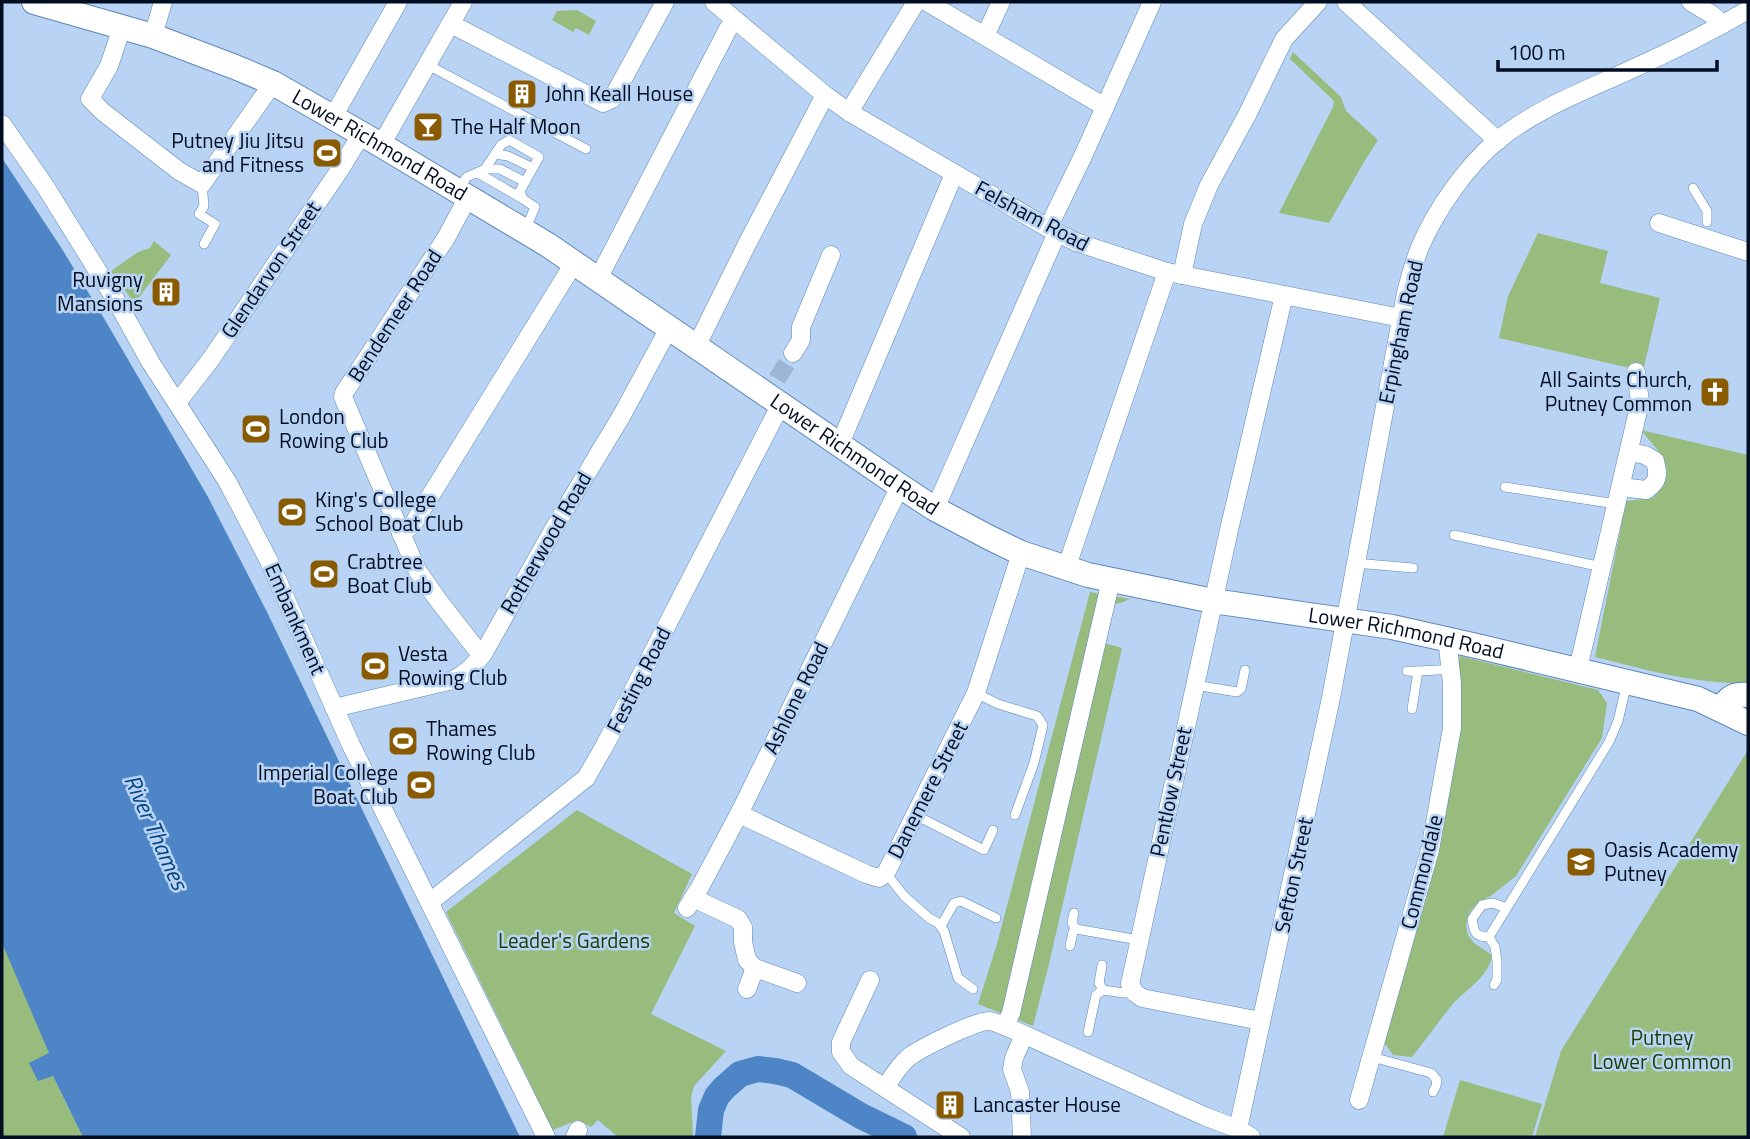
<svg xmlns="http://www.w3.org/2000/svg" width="1750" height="1139" font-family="'Titillium Web',sans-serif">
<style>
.green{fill:#97bc7d}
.water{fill:#4d85c6}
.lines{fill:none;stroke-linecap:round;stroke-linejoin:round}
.river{stroke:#4d85c6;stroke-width:26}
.street-tunnel{stroke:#9db5d4;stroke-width:18;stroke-dasharray:18 9;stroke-linecap:butt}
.lane-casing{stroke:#5c87ba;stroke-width:10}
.street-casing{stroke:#5c87ba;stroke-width:19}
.secondary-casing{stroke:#5c87ba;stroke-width:26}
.lane{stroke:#fff;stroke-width:9}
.street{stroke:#fff;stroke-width:18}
.secondary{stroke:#fff;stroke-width:24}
.labels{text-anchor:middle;stroke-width:5;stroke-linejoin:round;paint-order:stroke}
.poi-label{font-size:21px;fill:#010d20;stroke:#b8d3f4;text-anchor:start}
.street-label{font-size:21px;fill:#010d20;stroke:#b8d3f4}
.park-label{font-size:21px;fill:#213d04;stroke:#b8d3f4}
.water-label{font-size:23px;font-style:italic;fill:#02437f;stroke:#b8d3f4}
</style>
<rect width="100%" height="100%" fill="#b8d3f4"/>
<g class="green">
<polygon points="577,10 596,21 589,35 576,28 573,32 552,20 557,11"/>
<polygon points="1293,52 1341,97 1346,111 1378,140 1364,162 1329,223 1279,213 1333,107 1334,101 1290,59"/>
<polygon points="1538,233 1608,251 1600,283 1660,298 1643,371 1499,338 1508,296"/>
<polygon points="154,241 171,255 137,300 135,298 132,300 111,271 138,252 150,248"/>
<path d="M1641,430L1748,455V683C1694,684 1647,670 1595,657L1626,501L1653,498C1681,469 1661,455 1641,430Z"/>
<polygon points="1090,592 1130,599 1123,602 1112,605 1104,643 1122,648 1048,968 1033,1026 978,1004 997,944"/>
<path d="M1460,656L1598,690L1607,703L1602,738L1516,876L1492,895L1476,904L1469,913L1466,925L1468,935L1474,943L1492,955C1489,977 1466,989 1452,1005C1438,1022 1426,1040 1412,1057L1393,1055L1383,1041Z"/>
<polygon points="1748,750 1748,1137 1535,1137 1561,1051"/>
<polygon points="577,810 692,874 674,913 695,926 651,1014 726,1051 694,1086 691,1097 693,1137 618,1137 598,1120 591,1127 577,1120 548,1132 533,1089 446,912"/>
<polygon points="2,927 54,1043 53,1076 71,1113 93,1137 2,1137"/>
<polygon points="1460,1080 1542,1104 1532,1137 1443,1137"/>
</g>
<polygon class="water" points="2,158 62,249 105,320 208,497 267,612 520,1137 83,1137 53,1076 38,1081 29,1063 49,1053 2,943"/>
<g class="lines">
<polyline class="river" points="708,1137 711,1110 717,1096 724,1088 740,1074 758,1069 775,1071 792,1075 861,1116 904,1137"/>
<polyline class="street-tunnel" points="777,379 793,353"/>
<g class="lane-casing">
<g id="lane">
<polyline points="428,65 586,149"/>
<polyline points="495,154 508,156 533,168"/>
<polyline points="485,169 500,169 525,182"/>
<polyline points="478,173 523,199"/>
<polyline points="202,184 204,206 199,214 215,224 204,244"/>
<polyline points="1693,188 1707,211 1707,222"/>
<polyline points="458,189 467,177 485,169 501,145 509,140 539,157 520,191 523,199 535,207 526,228"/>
<polyline points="1505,487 1616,504"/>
<polyline points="1454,535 1602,567"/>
<polyline points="1355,563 1413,568"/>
<path d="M1407,671C1421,672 1436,669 1450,670"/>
<polyline points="1195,685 1237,692 1241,689 1245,670"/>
<polyline points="976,693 998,704 1037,716 1043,725 1034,763 1015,815"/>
<polyline points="1412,709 1418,671"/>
<polyline points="915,815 984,850 993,830"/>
<polyline points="886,873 904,896 929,918 938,923 944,931 958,978 973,989"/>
<polyline points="1074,913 1072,923 1076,929 1139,940"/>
<polyline points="941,926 954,903 961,901 996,918"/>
<polyline points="1489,937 1609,742 1618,721 1627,683"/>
<polyline points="1070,946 1073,932 1076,929"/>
<polyline points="1102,965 1099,983 1103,990"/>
<path d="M1494,985L1497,980V961L1495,947L1489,937C1475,937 1474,932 1472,919L1482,905L1493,903L1506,908"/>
<polyline points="1088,1032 1096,995 1103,990 1124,993 1135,993"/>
<polyline points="1372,1057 1431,1073 1437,1080 1436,1086 1433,1092"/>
</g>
</g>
<g class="street-casing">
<g id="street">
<polyline points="714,2 825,95 849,112 1048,228 1076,242 1167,272 1401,318"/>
<polyline points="927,2 1105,107"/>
<polyline points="1346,2 1498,141"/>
<polyline points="1691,2 1711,14 1723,24"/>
<polyline points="451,24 603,103 612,99 665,2"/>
<polyline points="122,27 109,66 90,99 103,112 179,171 202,184 273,83"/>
<polyline points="153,36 163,2"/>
<polyline points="985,36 1001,2"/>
<polyline points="849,112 916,2"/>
<polyline points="333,117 398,2"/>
<polyline points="2,124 45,186 117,302 151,363 227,481 268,559 351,745 546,1137"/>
<polyline points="381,145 463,2"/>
<polyline points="468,197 446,238 344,393 343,397 417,570 438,600 477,650 483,654"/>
<polyline points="1659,223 1748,252"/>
<polyline points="1048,228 1083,156 1152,2"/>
<polyline points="1182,275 1193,224 1209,185 1247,115 1284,39 1318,2"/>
<polyline points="598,279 728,29 735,20"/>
<polyline points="696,347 747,244 825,95"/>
<polyline points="793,353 801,340 801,327 831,255"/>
<polyline points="177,403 211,359 339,171 361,135"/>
<polyline points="840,444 954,174"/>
<path d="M1621,487L1646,490C1658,482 1659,476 1655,461L1645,455L1629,452"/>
<polyline points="935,509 1057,233"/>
<polyline points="401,534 413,524 574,263"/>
<polyline points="1066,569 1167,272"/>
<polyline points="1578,669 1640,402 1636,372"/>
<path d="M334,708L453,680C466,674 474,665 483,654L560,518L622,415L669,328"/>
<polyline points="739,814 866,874 879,878 886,873 976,693 1021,553"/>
<polyline points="693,898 738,919 743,927 743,942 747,960 755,968 797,983"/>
<polyline points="430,902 586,778 605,745 781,404"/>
<polyline points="687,908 700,887 739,814 900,486"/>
<polyline points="870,980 841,1042 841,1052 851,1066 961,1137"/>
<polyline points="747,989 755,968"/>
<polyline points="1261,1021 1142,998 1135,993 1130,984 1229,530 1284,295"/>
<polyline points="1005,1026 1011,1013 1111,580"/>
<path d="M886,1087C892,1077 899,1065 909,1057C921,1048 975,1021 989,1021C994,1021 1000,1025 1005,1026L1204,1116L1238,1129L1251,1137"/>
<polyline points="1359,1100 1430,850 1452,728 1452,683 1448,647 1448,640"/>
<path d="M1238,1129L1331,698L1406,293C1410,277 1414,262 1420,247C1436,210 1467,165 1498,140C1538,108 1584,91 1630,70C1670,52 1710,32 1748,10"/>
<polyline points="575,1137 578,1130"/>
<polyline points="1022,1137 1020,1092 1012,1069 1014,1058 1024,1035"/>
</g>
</g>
<g class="secondary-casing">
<g id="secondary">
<path id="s1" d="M34,2L153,36L235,67L273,83L381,145L548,245L900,486L935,509L990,538L1021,553L1088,575L1213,601L1392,627L1481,647L1698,699L1748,723"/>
<path d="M1720,708C1731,697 1732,694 1748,695"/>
</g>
</g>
<use href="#lane" class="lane"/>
<use href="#street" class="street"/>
<use href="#secondary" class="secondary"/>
</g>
<defs>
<g id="building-square" transform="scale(1.575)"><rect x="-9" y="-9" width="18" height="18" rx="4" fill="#8a5a00" stroke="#b8d3f4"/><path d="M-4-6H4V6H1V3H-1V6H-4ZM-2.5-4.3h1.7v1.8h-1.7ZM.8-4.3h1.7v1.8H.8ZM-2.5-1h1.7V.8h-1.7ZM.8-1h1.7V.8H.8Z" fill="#fff"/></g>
<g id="bar-square" transform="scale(1.575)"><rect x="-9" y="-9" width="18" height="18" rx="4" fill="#8a5a00" stroke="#b8d3f4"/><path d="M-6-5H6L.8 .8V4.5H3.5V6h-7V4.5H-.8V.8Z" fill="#fff"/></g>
<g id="stadium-square" transform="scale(1.575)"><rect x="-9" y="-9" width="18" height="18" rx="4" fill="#8a5a00" stroke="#b8d3f4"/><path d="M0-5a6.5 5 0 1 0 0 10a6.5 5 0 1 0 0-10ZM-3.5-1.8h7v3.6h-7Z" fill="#fff"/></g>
<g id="church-square" transform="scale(1.575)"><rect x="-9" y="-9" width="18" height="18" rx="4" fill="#8a5a00" stroke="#b8d3f4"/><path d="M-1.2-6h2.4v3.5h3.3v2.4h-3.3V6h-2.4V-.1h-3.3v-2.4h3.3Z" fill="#fff"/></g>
<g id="school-square" transform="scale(1.575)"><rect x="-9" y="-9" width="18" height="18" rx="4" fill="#8a5a00" stroke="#b8d3f4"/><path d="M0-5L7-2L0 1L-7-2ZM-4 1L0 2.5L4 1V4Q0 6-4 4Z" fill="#fff"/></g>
</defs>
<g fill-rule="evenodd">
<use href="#building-square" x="522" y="94"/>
<use href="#bar-square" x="428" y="127"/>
<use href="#stadium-square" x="327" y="153"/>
<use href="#building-square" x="166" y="292"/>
<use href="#church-square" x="1715" y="392"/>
<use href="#stadium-square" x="256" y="429"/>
<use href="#stadium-square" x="292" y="512"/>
<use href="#stadium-square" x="324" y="574"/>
<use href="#stadium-square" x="375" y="666"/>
<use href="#stadium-square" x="403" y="741"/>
<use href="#stadium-square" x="421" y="785"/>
<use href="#school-square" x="1581" y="862"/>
<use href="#building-square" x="950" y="1105"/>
</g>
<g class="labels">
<g class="poi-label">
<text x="545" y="101">John Keall House</text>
<text x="451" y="134">The Half Moon</text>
<text x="304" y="148" text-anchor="end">Putney Jiu Jitsu<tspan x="304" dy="24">and Fitness</tspan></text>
<text x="143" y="287" text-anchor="end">Ruvigny<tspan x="143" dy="24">Mansions</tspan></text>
<text x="1692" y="387" text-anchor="end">All Saints Church,<tspan x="1692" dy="24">Putney Common</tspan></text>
<text x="279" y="424">London<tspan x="279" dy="24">Rowing Club</tspan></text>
<text x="315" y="507">King's College<tspan x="315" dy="24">School Boat Club</tspan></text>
<text x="347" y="569">Crabtree<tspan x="347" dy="24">Boat Club</tspan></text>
<text x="398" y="661">Vesta<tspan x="398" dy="24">Rowing Club</tspan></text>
<text x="426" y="736">Thames<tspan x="426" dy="24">Rowing Club</tspan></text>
<text x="398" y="780" text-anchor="end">Imperial College<tspan x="398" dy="24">Boat Club</tspan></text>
<text x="1604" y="857">Oasis Academy<tspan x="1604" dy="24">Putney</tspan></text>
<text x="973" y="1112">Lancaster House</text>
</g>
<g class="street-label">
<text dy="7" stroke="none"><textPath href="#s1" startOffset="376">Lower Richmond Road</textPath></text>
<text transform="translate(1032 216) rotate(28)" y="7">Felsham Road</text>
<text transform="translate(271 270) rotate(-56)" y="7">Glendarvon Street</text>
<text transform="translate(395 316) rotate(-57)" y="7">Bendemeer Road</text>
<text transform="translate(1401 332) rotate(-78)" y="7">Erpingham Road</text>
<text dy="7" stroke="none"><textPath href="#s1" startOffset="943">Lower Richmond Road</textPath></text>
<text transform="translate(546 543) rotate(-60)" y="7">Rotherwood Road</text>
<text transform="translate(295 619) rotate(66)" y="7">Embankment</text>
<text dy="7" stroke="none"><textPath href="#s1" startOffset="1531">Lower Richmond Road</textPath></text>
<text transform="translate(639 680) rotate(-63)" y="7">Festing Road</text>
<text transform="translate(796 698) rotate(-64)" y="7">Ashlone Road</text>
<text transform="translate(928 790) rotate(-63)" y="7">Danemere Street</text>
<text transform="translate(1171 792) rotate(-78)" y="7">Pentlow Street</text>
<text transform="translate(1422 872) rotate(-76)" y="7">Commondale</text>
<text transform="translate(1294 875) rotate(-78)" y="7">Sefton Street</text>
</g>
<g class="park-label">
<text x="574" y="948">Leader's Gardens</text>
<text x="1662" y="1045">Putney<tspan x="1662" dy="24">Lower Common</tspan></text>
</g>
<g class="water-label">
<text transform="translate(156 832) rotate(66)" y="8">River Thames</text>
</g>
</g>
<rect width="1750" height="1139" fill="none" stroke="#010d20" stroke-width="7"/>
<path d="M1498 60v10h219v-10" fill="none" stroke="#010d20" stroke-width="3.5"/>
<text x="1508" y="60" font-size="21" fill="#010d20" stroke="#b8d3f4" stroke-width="5" paint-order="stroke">100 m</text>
</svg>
